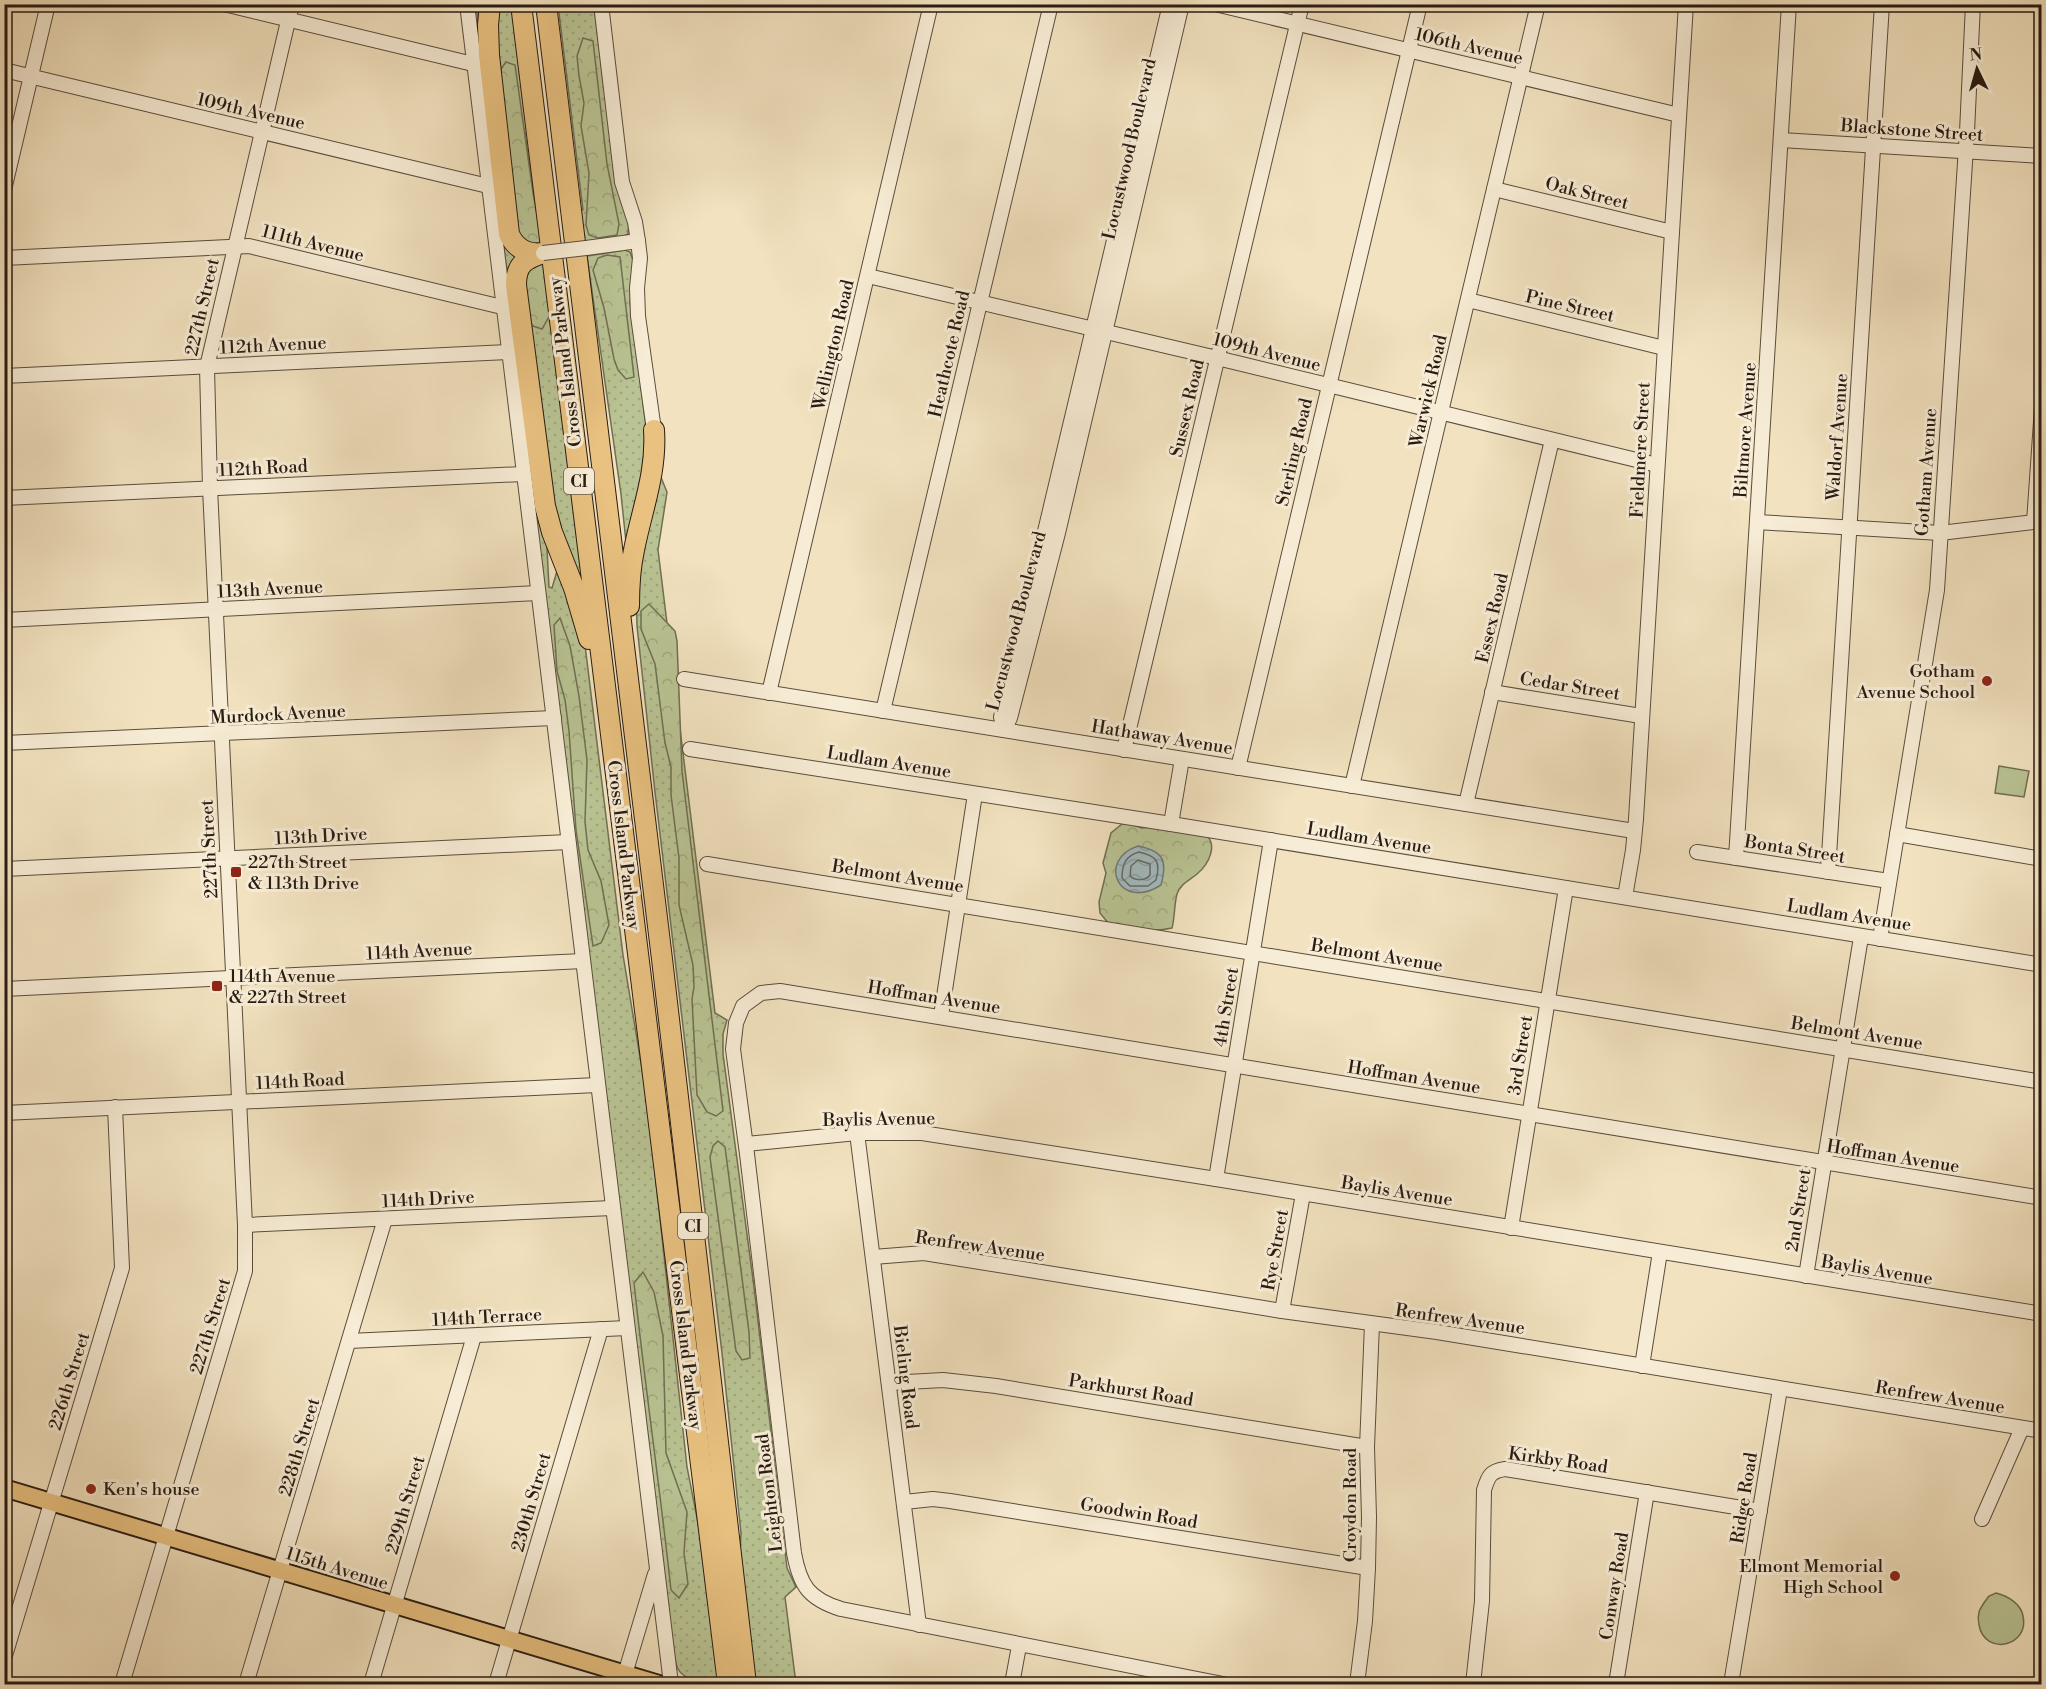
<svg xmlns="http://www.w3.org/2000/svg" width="2046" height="1689" font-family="'Libre Bodoni',serif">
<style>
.grass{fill:url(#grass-dots);stroke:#706f52;stroke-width:1.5}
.forest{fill:url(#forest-crowns);stroke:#706f52;stroke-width:1.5}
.green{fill:#b9c393;stroke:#706f52;stroke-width:1.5}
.water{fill:url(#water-waves);stroke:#717a79;stroke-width:1.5}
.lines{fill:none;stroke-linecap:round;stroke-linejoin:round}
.shore{stroke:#656a68;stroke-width:1.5}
.minor-casing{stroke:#5a4d3d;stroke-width:16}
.major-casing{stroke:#281b12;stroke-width:20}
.highway-casing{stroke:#281b12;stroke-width:22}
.minor{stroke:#f7ecd5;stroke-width:14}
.major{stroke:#e9c180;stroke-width:16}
.highway{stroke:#e9c180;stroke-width:20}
.minor-bridge-casing{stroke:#5a4d3d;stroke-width:16;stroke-linecap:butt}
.minor-bridge{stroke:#f7ecd5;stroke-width:14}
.poi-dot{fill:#8f2418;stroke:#f7ecd5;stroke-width:2}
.labels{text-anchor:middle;stroke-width:6;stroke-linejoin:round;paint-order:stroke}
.shield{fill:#f7ecd5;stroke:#665a4c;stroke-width:1.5}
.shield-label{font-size:16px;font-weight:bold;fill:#281b12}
.street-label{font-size:18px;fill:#281b12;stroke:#f7ecd5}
.poi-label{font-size:18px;fill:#281b12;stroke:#f7ecd5;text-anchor:start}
</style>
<defs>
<pattern id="grass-dots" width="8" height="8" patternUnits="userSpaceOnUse" patternTransform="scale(1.5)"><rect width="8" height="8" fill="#b9c393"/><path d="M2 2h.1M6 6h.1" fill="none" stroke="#9fa77e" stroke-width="1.8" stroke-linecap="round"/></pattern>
<pattern id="forest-crowns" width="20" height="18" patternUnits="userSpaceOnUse" patternTransform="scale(1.5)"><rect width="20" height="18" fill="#b9c393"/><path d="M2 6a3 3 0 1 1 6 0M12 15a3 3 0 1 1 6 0" fill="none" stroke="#9fa77e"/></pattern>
<pattern id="water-waves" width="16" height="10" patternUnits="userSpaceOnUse" patternTransform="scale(1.5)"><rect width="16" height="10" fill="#a2babe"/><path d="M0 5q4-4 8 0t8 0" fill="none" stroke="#8c9fa2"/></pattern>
</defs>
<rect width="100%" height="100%" fill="#f2e2bf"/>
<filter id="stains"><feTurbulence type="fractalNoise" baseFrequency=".00333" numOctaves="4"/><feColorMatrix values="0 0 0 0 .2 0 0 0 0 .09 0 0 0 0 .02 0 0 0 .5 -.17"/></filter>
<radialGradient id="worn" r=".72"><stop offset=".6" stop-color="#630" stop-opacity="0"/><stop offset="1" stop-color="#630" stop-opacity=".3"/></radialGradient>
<g class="grass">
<path d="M476,5H485L521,256L546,530L549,587L552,588L557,571L584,637L623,955L647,1099L687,1467L706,1564L720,1684C708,1684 684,1681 678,1669C676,1665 675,1659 674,1655L532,490Z"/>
<polygon points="497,5 513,5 529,131 525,133 533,193 543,247 526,244 494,42"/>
<polygon points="558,5 594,5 613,159 629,220 628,234 622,237 583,242 579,211 583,210"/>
<polygon points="625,250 630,252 634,263 630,302 650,458 626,542 621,494 587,256"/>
<polygon points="545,261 585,594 557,530 523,282"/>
<polygon points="660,475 667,492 658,550 715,1013 727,1020 723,1034 723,1054 754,1287 785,1551 787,1568 796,1587 785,1597 796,1684 755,1684 740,1553 741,1533 722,1353 655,792 637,626 636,580"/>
</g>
<g class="forest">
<polygon points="583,38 593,41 607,164 619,224 617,235 598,238 589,235 586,225 589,173 581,126 584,103 579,76 577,56"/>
<polygon points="506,62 515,65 533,193 543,247 526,244 518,234 502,110 501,69"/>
<polygon points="607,255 620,257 634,377 626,379 618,370 614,359 604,308 593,270 598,258"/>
<polygon points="545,261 551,313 542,329 533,326 528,319 523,282 528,271"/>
<polygon points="649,604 675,631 677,641 682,771 723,1111 716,1116 707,1112 697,1095 692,999 694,987 693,965 679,905 679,858 671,795 671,767 665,743 655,664 641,629 641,611"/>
<polygon points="560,618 570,646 579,696 587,760 585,822 588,850 601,881 609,925 601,943 593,946 576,830 569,731 565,700 557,671 554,625"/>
<path d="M1122,824H1130L1142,828L1151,827L1204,833C1219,844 1209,864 1197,874C1190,880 1180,884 1177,894C1174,905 1175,917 1172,928C1147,934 1134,926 1109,924L1100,913L1099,902L1106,873L1103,863L1111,833Z"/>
<polygon points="718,1141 725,1147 749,1332 750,1358 742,1360 736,1351 710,1157 713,1146"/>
<path d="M643,1272L654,1292L663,1336L666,1453L687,1512L684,1553L688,1584L679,1598L671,1590C660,1488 645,1386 634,1283Z"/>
</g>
<g class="green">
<polygon points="1999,766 2029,771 2024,797 1995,793"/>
<path d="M1996,1593C2008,1596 2021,1604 2023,1616C2030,1646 1985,1657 1979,1625C1978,1621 1978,1616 1979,1612C1981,1606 1986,1600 1989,1596Z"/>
</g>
<path class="water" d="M1138,846C1163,851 1168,860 1161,885C1119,912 1096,860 1138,846Z"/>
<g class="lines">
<g class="shore">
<path d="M1139,852C1157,856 1161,862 1156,880L1148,886H1130L1122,878C1122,865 1125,856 1139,852Z"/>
<path d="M1138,860L1150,864V875C1146,881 1135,881 1130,876L1131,866Z"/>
</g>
<g class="minor-casing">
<g id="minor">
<polyline points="224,4 473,64"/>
<polyline points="467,4 671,1684"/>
<polyline points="601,4 622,182 635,222 638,241 640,258 637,288 638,316 654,430"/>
<polyline points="1215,4 1679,115"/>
<polyline points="4,70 488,186"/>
<polyline points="1781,140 2042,156"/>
<polyline points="1494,189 1672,232"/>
<polyline points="4,190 48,4"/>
<polyline points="586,248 638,241"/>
<polyline points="4,258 249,246 502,307"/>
<polyline points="868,276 1217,358 1657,465"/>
<polyline points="1468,300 1664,348"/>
<polyline points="4,376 508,352"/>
<polyline points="4,498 523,474"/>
<polyline points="1757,522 1940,533 2042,521"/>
<polyline points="2034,522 2042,407"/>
<polyline points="4,620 538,593"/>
<polyline points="684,679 1634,831"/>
<polyline points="1492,692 1641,716"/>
<polyline points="769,693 931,4"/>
<polyline points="883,711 1051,4"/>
<polyline points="1004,730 1010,718 1058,533 1182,4"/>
<polyline points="1004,730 1001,717 1170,4"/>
<polyline points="4,743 554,718"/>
<polyline points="690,749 1171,824 2042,965"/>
<polyline points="1124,750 1302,4"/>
<polyline points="1238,768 1420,4"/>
<polyline points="1352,786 1538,4"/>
<polyline points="1466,804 1552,440"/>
<polyline points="1171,824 1182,759"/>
<polyline points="1897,834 2042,859"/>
<polyline points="1697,852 1889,881"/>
<polyline points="1736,858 1789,4"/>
<polyline points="707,864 2042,1082"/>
<polyline points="4,869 568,842"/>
<polyline points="1828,872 1882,4"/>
<polyline points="1625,897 1633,850 1636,819 1686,4"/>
<polyline points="1880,939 1937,590 1967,132 1973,4"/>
<polyline points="4,989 583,961"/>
<polyline points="941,1016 975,794"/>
<polyline points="4,1113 597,1085"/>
<polyline points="857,1133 919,1625"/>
<polyline points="746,1144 857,1133 922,1133 1216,1179 2042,1314"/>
<polyline points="1216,1179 1271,840"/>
<polyline points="245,1225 612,1208"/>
<polyline points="1511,1228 1566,888"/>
<polyline points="873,1257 924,1253 1282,1311 1437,1332 2042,1431"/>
<polyline points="1806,1276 1861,937"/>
<polyline points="1282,1311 1303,1194"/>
<polyline points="349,1341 627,1328"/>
<polyline points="1642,1366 1660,1252"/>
<polyline points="889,1383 943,1380 996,1386 1367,1447"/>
<polyline points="904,1502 933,1499 950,1501 1368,1568"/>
<polyline points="1982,1519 2022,1428"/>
<polyline points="4,1659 122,1268 115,1107"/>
<polyline points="122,1684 245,1271 245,1225 210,488 207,367 292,4"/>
<polyline points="246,1684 385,1219"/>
<polyline points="371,1684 474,1336"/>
<polyline points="496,1684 601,1329"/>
<polyline points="622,1684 655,1574"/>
<polyline points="1012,1684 1019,1646"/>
<path d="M1223,1684L841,1609C809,1599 800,1586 794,1553L747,1154L733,1049L736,1023L743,1006L761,993L780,991L2042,1198"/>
<polyline points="1357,1684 1365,1621 1368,1568 1369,1517 1367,1447 1372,1324"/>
<path d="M1473,1684L1482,1601L1484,1490C1488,1477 1490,1471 1505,1469L1760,1511"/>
<polyline points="1616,1684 1647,1492"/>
<polyline points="1731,1684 1780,1389"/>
</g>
</g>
<g class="major-casing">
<polyline id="major" points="4,1488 659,1684"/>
</g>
<g class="highway-casing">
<g id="highway">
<path d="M490,4L488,25L489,55L509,234C515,248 528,255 543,253"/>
<polyline points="521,4 728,1684"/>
<polyline points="546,4 662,959 746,1684"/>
<path d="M543,253C525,259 516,264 516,285L545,506L552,532L574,588L589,639"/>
<path d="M629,606C629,587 630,568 634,550C642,509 657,472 654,430"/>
</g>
</g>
<use href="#minor" class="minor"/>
<use href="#major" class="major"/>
<use href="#highway" class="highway"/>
<g class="minor-bridge-casing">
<polyline id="minor-bridge" points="543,253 586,248"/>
</g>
<use href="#minor-bridge" class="minor-bridge"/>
</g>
<g class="poi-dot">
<circle cx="1987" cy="681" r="6"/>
<rect x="230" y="866" width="12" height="12" rx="3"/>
<rect x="211" y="980" width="12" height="12" rx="3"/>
<circle cx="91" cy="1489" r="6"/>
<circle cx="1895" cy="1576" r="6"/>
</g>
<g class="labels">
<g class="shield">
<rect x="564" y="468" width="30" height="26" rx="4.5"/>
<rect x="678" y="1213" width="30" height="26" rx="4.5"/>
</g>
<g class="shield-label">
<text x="579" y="487">CI</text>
<text x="693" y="1232">CI</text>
</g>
<g class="street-label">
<text transform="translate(1469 46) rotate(13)" y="6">106th Avenue</text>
<text transform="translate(251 111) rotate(13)" y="6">109th Avenue</text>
<text transform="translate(1912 130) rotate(4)" y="6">Blackstone Street</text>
<text transform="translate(1129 149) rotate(-77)" y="6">Locustwood Boulevard</text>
<text transform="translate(1587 193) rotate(14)" y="6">Oak Street</text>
<text transform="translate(313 243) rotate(14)" y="6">111th Avenue</text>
<text transform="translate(1570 306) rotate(13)" y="6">Pine Street</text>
<text transform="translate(202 307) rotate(-77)" y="6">227th Street</text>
<text transform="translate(273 345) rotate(-3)" y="6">112th Avenue</text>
<text transform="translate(833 345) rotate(-77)" y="6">Wellington Road</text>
<text transform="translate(1267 352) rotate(14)" y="6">109th Avenue</text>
<text transform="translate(949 354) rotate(-77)" y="6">Heathcote Road</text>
<text transform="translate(565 362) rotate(-97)" y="6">Cross Island Parkway</text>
<text transform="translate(1428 391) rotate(-77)" y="6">Warwick Road</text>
<text transform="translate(1187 408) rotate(-77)" y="6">Sussex Road</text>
<text transform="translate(1745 430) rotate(-86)" y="6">Biltmore Avenue</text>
<text transform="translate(1837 437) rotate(-86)" y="6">Waldorf Avenue</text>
<text transform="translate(1640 450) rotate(-87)" y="6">Fieldmere Street</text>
<text transform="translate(1294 452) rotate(-77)" y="6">Sterling Road</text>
<text transform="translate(263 468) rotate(-3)" y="6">112th Road</text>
<text transform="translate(1926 472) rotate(-86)" y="6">Gotham Avenue</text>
<text transform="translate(270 589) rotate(-3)" y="6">113th Avenue</text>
<text transform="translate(1492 618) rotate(-77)" y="6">Essex Road</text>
<text transform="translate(1016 621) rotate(-75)" y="6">Locustwood Boulevard</text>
<text transform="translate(1570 686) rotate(9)" y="6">Cedar Street</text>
<text transform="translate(278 714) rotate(-3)" y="6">Murdock Avenue</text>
<text transform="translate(1162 737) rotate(9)" y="6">Hathaway Avenue</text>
<text transform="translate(889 762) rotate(9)" y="6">Ludlam Avenue</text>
<text transform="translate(321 836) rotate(-3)" y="6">113th Drive</text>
<text transform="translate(1369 838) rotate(9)" y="6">Ludlam Avenue</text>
<text transform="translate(624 845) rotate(83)" y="6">Cross Island Parkway</text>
<text transform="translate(209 849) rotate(-93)" y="6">227th Street</text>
<text transform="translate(1795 849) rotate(9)" y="6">Bonta Street</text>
<text transform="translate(898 876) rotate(9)" y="6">Belmont Avenue</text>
<text transform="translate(1849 915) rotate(9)" y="6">Ludlam Avenue</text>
<text transform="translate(419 951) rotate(-3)" y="6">114th Avenue</text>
<text transform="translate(1377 955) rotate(9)" y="6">Belmont Avenue</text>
<text transform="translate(934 997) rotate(9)" y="6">Hoffman Avenue</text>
<text transform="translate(1226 1007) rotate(-81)" y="6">4th Street</text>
<text transform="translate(1857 1033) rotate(9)" y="6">Belmont Avenue</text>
<text transform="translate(1520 1055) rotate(-81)" y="6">3rd Street</text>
<text transform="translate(1414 1077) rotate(9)" y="6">Hoffman Avenue</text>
<text transform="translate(300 1081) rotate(-3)" y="6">114th Road</text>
<text transform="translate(879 1119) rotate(-1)" y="6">Baylis Avenue</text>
<text transform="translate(1893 1156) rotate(9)" y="6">Hoffman Avenue</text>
<text transform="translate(1397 1191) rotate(9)" y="6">Baylis Avenue</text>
<text transform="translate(428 1199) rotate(-3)" y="6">114th Drive</text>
<text transform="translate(1798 1210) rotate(-81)" y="6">2nd Street</text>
<text transform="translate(980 1246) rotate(8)" y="6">Renfrew Avenue</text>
<text transform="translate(1275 1250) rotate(-80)" y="6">Rye Street</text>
<text transform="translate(1877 1270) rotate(9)" y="6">Baylis Avenue</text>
<text transform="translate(487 1317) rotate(-3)" y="6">114th Terrace</text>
<text transform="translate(1460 1319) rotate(8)" y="6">Renfrew Avenue</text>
<text transform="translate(210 1326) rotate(-73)" y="6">227th Street</text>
<text transform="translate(686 1345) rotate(83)" y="6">Cross Island Parkway</text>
<text transform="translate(906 1377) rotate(83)" y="6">Bieling Road</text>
<text transform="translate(69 1381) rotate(-73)" y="6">226th Street</text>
<text transform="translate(1131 1390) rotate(9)" y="6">Parkhurst Road</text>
<text transform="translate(1940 1397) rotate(9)" y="6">Renfrew Avenue</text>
<text transform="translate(299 1447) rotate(-73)" y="6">228th Street</text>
<text transform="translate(1558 1460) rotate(8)" y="6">Kirkby Road</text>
<text transform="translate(769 1493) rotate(-97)" y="6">Leighton Road</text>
<text transform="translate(1744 1498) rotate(-81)" y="6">Ridge Road</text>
<text transform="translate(531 1502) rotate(-74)" y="6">230th Street</text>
<text transform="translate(405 1505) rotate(-74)" y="6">229th Street</text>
<text transform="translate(1350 1505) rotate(-90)" y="6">Croydon Road</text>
<text transform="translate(1139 1513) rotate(9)" y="6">Goodwin Road</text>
<text transform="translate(337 1568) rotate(17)" y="6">115th Avenue</text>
<text transform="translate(1614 1586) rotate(-81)" y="6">Conway Road</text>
</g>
<g class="poi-label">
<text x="1975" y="677" text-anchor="end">Gotham<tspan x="1975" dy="21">Avenue School</tspan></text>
<text x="248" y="868">227th Street<tspan x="248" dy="21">&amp; 113th Drive</tspan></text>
<text x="229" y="982">114th Avenue<tspan x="229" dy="21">&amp; 227th Street</tspan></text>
<text x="103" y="1495">Ken's house</text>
<text x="1883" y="1572" text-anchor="end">Elmont Memorial<tspan x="1883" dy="21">High School</tspan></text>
</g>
</g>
<rect width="2046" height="1689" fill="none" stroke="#f2e2bf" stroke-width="24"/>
<rect x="6" y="6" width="2034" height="1677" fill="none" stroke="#281b12" stroke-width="3"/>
<rect x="12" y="12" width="2022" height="1665" fill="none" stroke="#281b12" stroke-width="1.5"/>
<g transform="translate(1977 69) rotate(355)" stroke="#f7ecd5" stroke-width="4.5" paint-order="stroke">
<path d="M0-4.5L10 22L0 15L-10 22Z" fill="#281b12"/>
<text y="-9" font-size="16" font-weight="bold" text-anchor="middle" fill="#281b12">N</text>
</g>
<rect width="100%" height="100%" filter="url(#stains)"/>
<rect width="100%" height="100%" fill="url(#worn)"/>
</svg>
